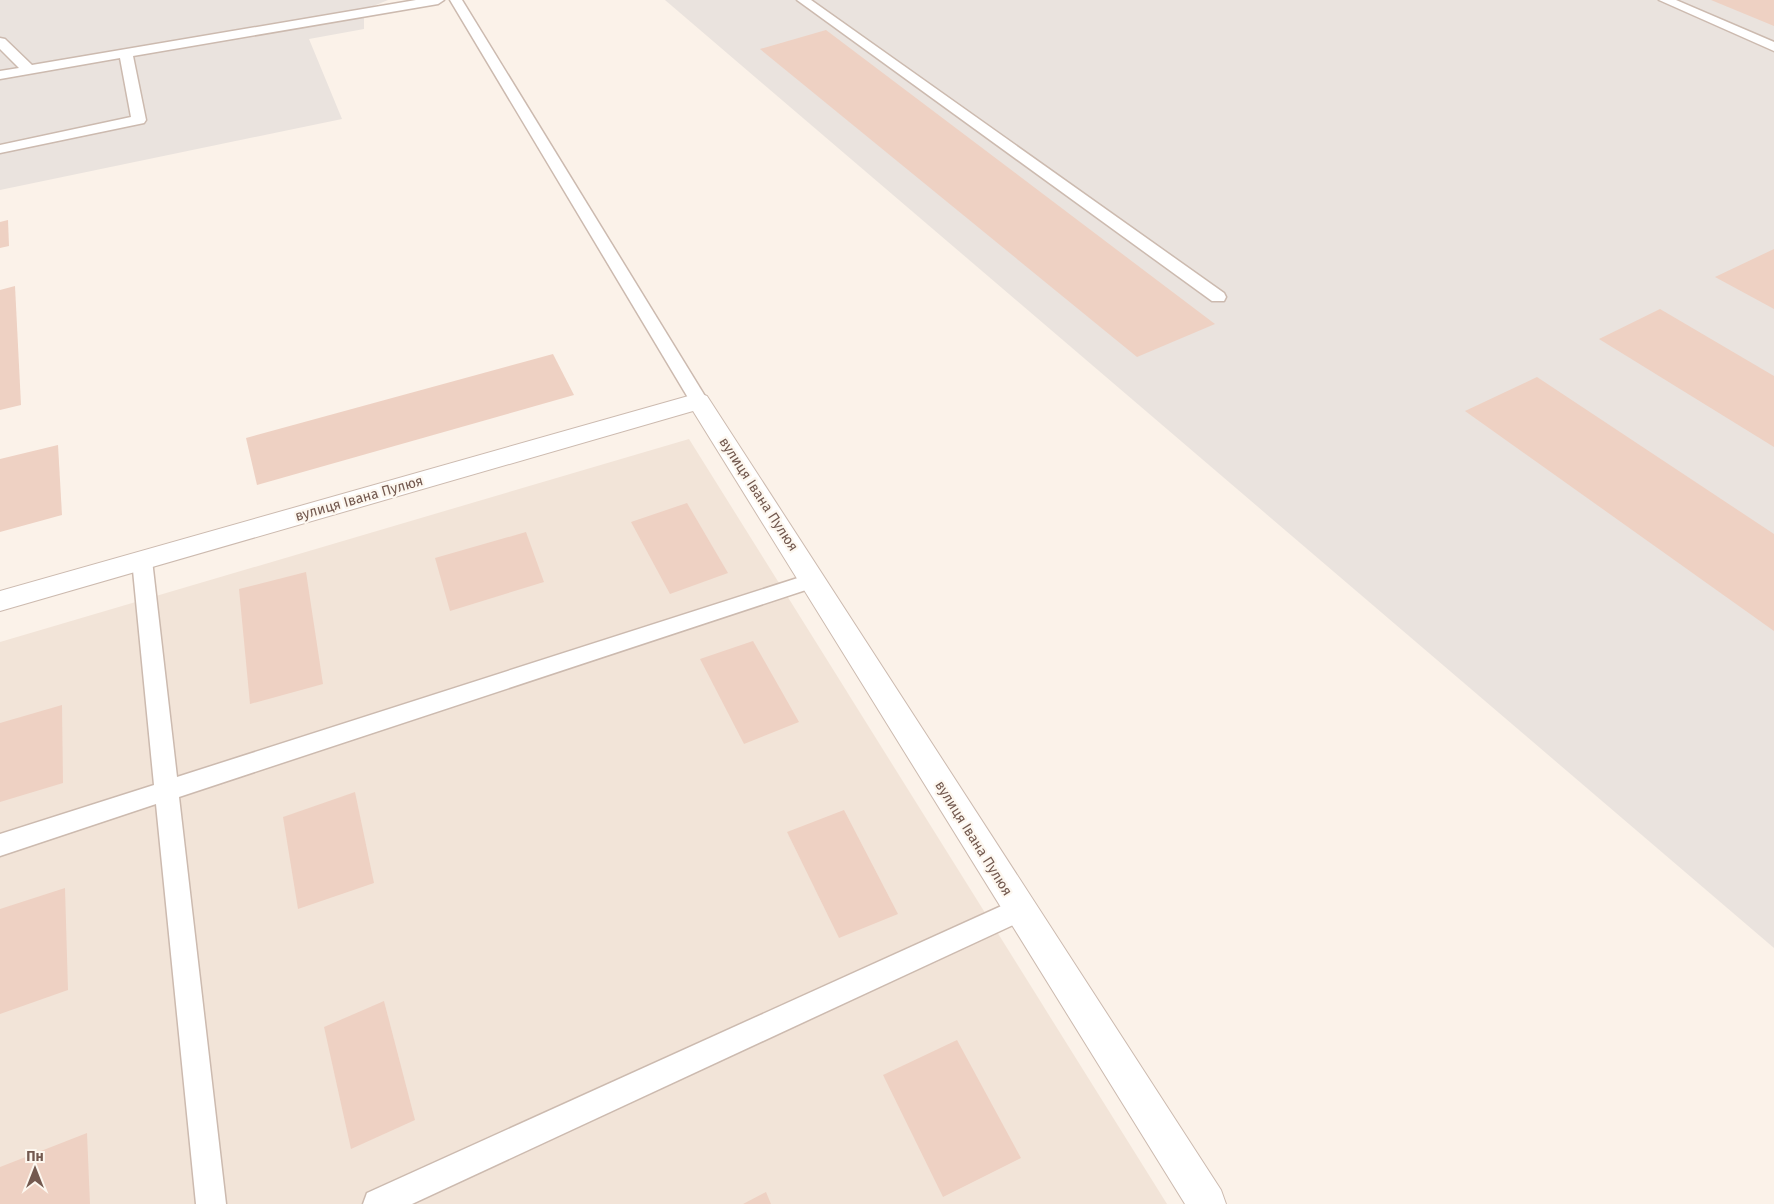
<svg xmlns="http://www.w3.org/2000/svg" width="1774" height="1204" font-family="'Fira Sans',sans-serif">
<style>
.residential{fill:#f2e4d8}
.industrial{fill:#eae3de}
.building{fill:#eed1c3}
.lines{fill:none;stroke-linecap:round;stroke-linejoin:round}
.service-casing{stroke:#ccbaaf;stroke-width:3}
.minor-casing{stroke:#ccbaaf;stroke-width:2}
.service{fill:#fff;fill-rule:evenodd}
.minor{fill:#fff;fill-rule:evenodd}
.labels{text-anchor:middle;stroke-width:4.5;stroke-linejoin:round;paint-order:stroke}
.street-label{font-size:14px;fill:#73594f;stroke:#fdf7ef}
</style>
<rect width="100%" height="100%" fill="#fbf2e9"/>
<polygon class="residential" points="689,439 1167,1204 0,1204 0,642"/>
<g class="industrial">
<polygon points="0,0 388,0 364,10 364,29 309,39 342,119 0,190"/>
<polygon points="665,0 1774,0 1774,948"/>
</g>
<g class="building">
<polygon points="1711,0 1774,0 1774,26"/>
<polygon points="826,30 1215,324 1137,357 760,49"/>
<polygon points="8,220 9,246 0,248 0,222"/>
<polygon points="1774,249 1774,309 1715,277"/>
<polygon points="15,286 21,405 0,410 0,290"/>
<polygon points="1660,309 1774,376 1774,447 1599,339"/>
<polygon points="553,354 574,395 257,485 246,438"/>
<polygon points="1537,377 1774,534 1774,631 1465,411"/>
<polygon points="58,445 62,515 0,532 0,459"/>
<polygon points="687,503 728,573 670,594 631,522"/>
<polygon points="526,532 544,582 450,611 435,558"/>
<polygon points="306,572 323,684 250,704 239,589"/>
<polygon points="753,641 799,722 744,744 700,659"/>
<polygon points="62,705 63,783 0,802 0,723"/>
<polygon points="355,792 374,883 298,909 283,817"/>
<polygon points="844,810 898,914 839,938 787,832"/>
<polygon points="65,888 68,990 0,1014 0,909"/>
<polygon points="384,1001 415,1120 351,1149 324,1027"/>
<polygon points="957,1040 1021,1158 943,1197 883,1075"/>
<polygon points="87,1133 90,1204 0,1204 0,1167"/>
<polygon points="766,1192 771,1204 743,1204"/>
</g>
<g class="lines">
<g class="service-casing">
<g id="service">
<polygon points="416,0 444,0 438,4 133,56 146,120 144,123 0,153 0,145 131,117 120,58 0,79 0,71 19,68 0,49 0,38 5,39 32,65"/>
<polygon points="450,0 462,0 708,401 705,405 693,405 690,401"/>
<polygon points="797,0 811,0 1224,293 1226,297 1224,301 1212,301"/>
<polygon points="1659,0 1676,0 1774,42 1774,51"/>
<polygon points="142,553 149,555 152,560 177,777 807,575 814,572 821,575 824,580 821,585 179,797 226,1204 196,1204 156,804 0,856 0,834 154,785 132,560 135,555"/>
<polygon points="1019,898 1028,902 1032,910 1028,918 412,1204 363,1204 367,1193"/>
</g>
</g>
<g class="minor-casing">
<polygon id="minor" points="699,393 707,396 1221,1190 1226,1204 1185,1204 693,411 0,611 0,591"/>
</g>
<use href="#service" class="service"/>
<use href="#minor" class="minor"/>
</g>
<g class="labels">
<g class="street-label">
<text transform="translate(759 494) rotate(57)" y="5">вулиця Івана Пулюя</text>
<text transform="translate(359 498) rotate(-16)" y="5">вулиця Івана Пулюя</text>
<text transform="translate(974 838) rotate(58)" y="5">вулиця Івана Пулюя</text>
</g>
</g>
<g transform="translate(35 1169)" stroke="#fdf7ef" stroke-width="4" paint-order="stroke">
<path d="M0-4L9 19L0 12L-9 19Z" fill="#73594f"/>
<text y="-8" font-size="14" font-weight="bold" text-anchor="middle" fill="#73594f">Пн</text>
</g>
</svg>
